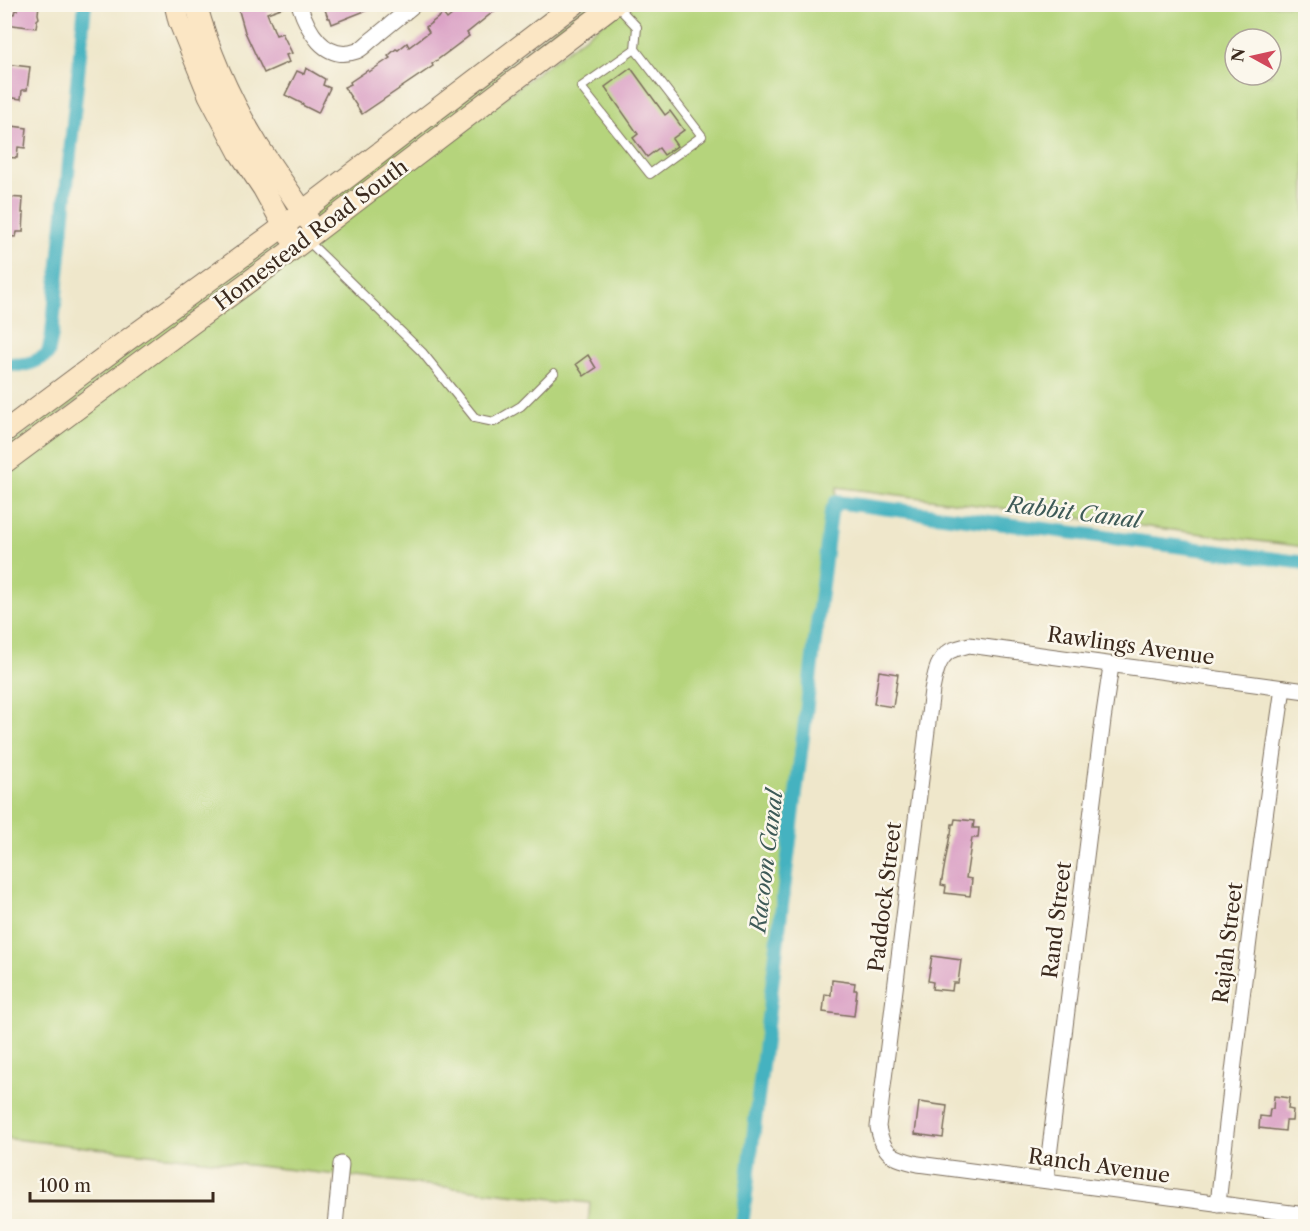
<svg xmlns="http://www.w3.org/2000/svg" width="1310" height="1231" font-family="'Libre Caslon Text',serif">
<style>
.green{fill:#b5d47b;stroke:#787f4c;stroke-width:1.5;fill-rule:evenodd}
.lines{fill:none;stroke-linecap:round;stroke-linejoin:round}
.canal{stroke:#44b2c0;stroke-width:14}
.building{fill:#dba3c6}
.lane-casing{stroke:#7a6c5b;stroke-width:10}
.street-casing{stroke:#7a6c5b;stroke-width:17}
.secondary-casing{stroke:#7a6c5b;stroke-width:23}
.lane{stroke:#fff;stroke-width:8}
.street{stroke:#fff;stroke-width:15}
.secondary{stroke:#fbe6c4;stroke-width:21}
.labels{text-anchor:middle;stroke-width:5;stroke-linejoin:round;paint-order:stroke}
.street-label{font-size:21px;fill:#3b2a1e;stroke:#fbf7ec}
.water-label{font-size:22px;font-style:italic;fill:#3e5a57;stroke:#fbf7ec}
</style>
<rect width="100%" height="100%" fill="#fbf7ec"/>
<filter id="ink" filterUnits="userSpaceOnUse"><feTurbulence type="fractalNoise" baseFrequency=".0167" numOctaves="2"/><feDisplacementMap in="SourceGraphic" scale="12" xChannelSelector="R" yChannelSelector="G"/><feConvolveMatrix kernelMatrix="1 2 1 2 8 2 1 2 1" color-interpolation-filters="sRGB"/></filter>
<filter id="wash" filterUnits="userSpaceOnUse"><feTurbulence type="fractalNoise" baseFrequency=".008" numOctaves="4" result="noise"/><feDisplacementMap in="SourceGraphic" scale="24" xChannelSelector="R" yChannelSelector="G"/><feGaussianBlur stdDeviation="1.35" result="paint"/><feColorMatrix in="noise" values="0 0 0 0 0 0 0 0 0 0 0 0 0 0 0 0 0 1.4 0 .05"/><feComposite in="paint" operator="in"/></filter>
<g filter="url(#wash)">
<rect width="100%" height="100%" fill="#efe7cb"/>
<g class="green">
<polygon points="586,5 604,5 317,222 311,213"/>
<path d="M627,5H1305V547L837,487L738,1226H588L590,1203L5,1138V472L468,125ZM1235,39H1271V75H1235Z"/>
<polygon points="282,235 287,245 5,455 5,448"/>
</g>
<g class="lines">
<g class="canal">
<path d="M4,364C25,366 31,365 48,354L52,334L85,4"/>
<polyline points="742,1226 831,512 836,502 1306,563"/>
</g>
</g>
<g id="blocks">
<g class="building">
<polygon points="18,4 39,4 38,14 39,18 37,20 36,28 5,24 6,13 14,14 15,10 17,10"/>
<polygon points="237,4 286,4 287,6 267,13 276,35 282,33 292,53 286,55 289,62 264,73 245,32"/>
<polygon points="323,4 380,4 380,5 332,24 330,18 328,18"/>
<polygon points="465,4 503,4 467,33 469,36 432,64 433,66 362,114 344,87 351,84 350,82 368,70 369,72 390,58 388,56 396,49 398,50 407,43 409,47 429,32 426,27 443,14 447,19"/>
<polygon points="4,64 30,67 27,90 22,90 21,99 6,97 8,79 4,79"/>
<polygon points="306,68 325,79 323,85 330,88 318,113 302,105 303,104 285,95 297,71 304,74"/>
<polygon points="631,68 665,115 670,111 684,130 672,139 677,146 664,155 659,148 647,157 633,138 638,134 605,87"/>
<polygon points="4,125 27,128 25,148 18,147 17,158 4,157 6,137 4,137"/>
<polygon points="4,197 23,198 22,213 24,213 23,232 17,232 16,237 5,236"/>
<polygon points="588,355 596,368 584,376 576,364"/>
<polygon points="879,671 898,674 893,707 874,704"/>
<polygon points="955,819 974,821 973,828 979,828 978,838 972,838 966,878 972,879 970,896 945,893 946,886 941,885 950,835 951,835 952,824 954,824"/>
<polygon points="932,956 961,960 958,983 953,983 952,991 932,989 933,982 928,981"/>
<polygon points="832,980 855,983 854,990 857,990 854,1016 823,1012 825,994 831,995"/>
<polygon points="1274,1096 1289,1098 1288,1109 1293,1110 1292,1121 1286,1121 1285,1131 1259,1128 1260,1116 1269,1117 1270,1109 1273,1109"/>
<polygon points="919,1102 947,1106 943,1138 915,1134"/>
</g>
</g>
</g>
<g filter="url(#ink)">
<use href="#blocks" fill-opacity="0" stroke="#7a6c5b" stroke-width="1.5"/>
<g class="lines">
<g class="lane-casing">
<g id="lane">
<polyline points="617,6 637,27 635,49 702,136 650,174 581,87 635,49"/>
<polyline points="307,240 422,352 475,418 494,422 521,406 554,373"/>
</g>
</g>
<g class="street-casing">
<g id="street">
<path d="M299,4C307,29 324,63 357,51C363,49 369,41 375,37C388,26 402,15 415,4"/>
<path d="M1306,691L969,645C963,647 956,648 950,651C937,659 935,676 932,690L878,1127C883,1154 892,1158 918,1164L1306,1215"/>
<polyline points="1046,1180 1103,720 1111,666"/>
<path d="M1218,1204C1237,1032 1258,859 1283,688"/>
<polyline points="335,1226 341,1164"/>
</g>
</g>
<g class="secondary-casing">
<g id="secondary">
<polyline points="175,4 179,21 209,95 239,152 263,188 290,237"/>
<path d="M196,4C209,53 231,101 257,144C274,170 292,195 309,221"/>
<polyline points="4,432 126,341 273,234 575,4"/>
<polyline points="4,463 191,324 296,247 615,4"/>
</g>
</g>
<use href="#lane" class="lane"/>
<use href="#street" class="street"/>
<use href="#secondary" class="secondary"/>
</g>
</g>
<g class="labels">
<g class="street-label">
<text transform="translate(311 235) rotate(-37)" y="7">Homestead Road South</text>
<text transform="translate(1131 646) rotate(8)" y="7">Rawlings Avenue</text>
<text transform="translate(885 897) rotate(-83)" y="7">Paddock Street</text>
<text transform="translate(1057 920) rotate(-83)" y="7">Rand Street</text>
<text transform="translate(1228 943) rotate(-83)" y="7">Rajah Street</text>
<text transform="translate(1099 1166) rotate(8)" y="7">Ranch Avenue</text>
</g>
<g class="water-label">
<text transform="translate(1074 512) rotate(7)" y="8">Rabbit Canal</text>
<text transform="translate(766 861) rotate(-83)" y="8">Racoon Canal</text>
</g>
</g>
<rect width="1310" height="1231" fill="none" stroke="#fbf7ec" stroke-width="24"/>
<g transform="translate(1253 57) rotate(278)"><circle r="28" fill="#fbf7ec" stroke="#aea59a" stroke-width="1.5"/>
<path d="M0-4.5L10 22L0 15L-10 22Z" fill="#d1495b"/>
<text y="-9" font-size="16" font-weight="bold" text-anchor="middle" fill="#3b2a1e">N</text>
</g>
<path d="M30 1192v9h183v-9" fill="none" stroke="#3b2a1e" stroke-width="3"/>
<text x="39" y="1192" font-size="18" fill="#3b2a1e" stroke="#fbf7ec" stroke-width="4.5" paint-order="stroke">100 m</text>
</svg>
